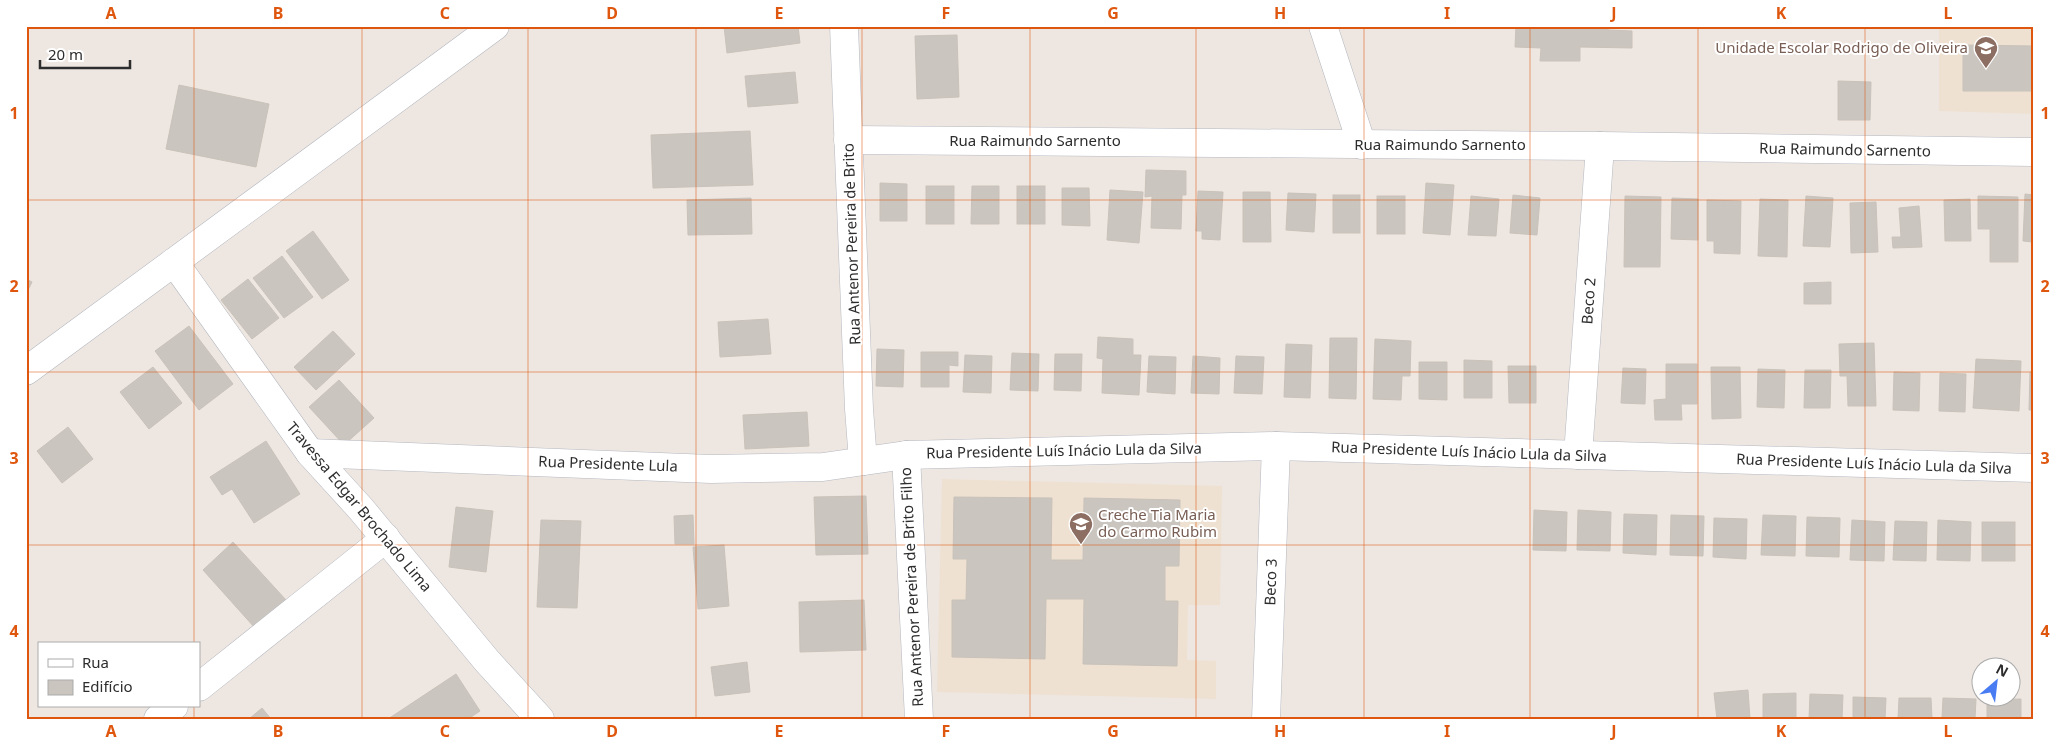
<svg xmlns="http://www.w3.org/2000/svg" width="2059" height="745" font-family="'Noto Sans',sans-serif">
<style>
.education{fill:#eee1d1}
.building{fill:#cac5bf;stroke:#c9c2ba}
.lines{fill:none;stroke-linecap:round;stroke-linejoin:round}
.minor-casing{stroke:#b4b7c0;stroke-width:29}
.minor{stroke:#fff;stroke-width:28}
.grid{fill:none;stroke:#df570e;stroke-width:1;stroke-opacity:0.55}
.labels{text-anchor:middle;stroke-width:4;stroke-linejoin:round;paint-order:stroke}
.education-label{font-size:15px;fill:#785e54;stroke:#fff;text-anchor:end}
.street-label{font-size:15px;fill:#2d2d2d;stroke:#fff}
.neatline{fill:none;stroke:#df570e;stroke-width:2}
.grid-label{font-size:16px;text-anchor:middle;font-weight:bold;fill:#df570e}
</style>
<rect width="100%" height="100%" fill="#eee7e1"/>
<g class="education">
<polygon points="1939,26 2033,26 2033,114 1939,111"/>
<polygon points="942,479 1222,486 1220,605 1188,605 1187,660 1216,661 1216,699 937,692"/>
</g>
<g class="building">
<polygon points="724,26 798,26 800,43 727,53"/>
<polygon points="1516,26 1608,26 1608,30 1632,31 1632,48 1580,47 1580,61 1540,61 1541,48 1515,47"/>
<polygon points="957,35 959,97 917,99 915,36"/>
<polygon points="1963,45 2033,46 2033,91 1963,91"/>
<polygon points="795,72 798,103 748,107 745,76"/>
<polygon points="1838,81 1871,82 1870,120 1838,120"/>
<polygon points="179,85 269,104 256,167 166,149"/>
<polygon points="750,131 753,185 653,188 651,135"/>
<polygon points="1146,170 1186,171 1186,195 1182,195 1181,229 1151,228 1152,196 1145,197"/>
<polygon points="880,183 907,184 907,221 880,221"/>
<polygon points="1426,183 1454,185 1450,235 1423,233"/>
<rect x="926" y="186" width="28" height="38"/>
<polygon points="972,186 999,186 999,224 971,224"/>
<rect x="1017" y="186" width="28" height="38"/>
<polygon points="1062,188 1089,188 1090,226 1062,225"/>
<polygon points="1110,190 1143,192 1139,243 1107,240"/>
<polygon points="1198,191 1223,192 1220,240 1202,239 1202,231 1196,231"/>
<polygon points="1243,192 1270,192 1271,242 1243,242"/>
<polygon points="1288,193 1316,194 1314,232 1286,230"/>
<polygon points="2025,194 2033,195 2033,242 2023,241"/>
<rect x="1333" y="195" width="27" height="38"/>
<polygon points="1513,195 1540,198 1537,235 1510,233"/>
<rect x="1377" y="196" width="28" height="38"/>
<polygon points="1471,196 1499,199 1496,236 1468,235"/>
<polygon points="1625,196 1661,197 1660,267 1624,267"/>
<polygon points="1806,196 1833,198 1830,247 1803,246"/>
<polygon points="1978,196 2018,197 2018,262 1990,262 1990,229 1978,229"/>
<polygon points="751,198 752,234 688,235 687,200"/>
<polygon points="1672,198 1698,199 1698,240 1671,239"/>
<polygon points="1760,199 1788,200 1787,257 1758,256"/>
<polygon points="1970,199 1971,241 1945,241 1944,200"/>
<polygon points="1707,200 1741,201 1740,254 1714,253 1714,241 1707,241"/>
<polygon points="1876,202 1878,252 1851,253 1850,203"/>
<polygon points="1919,206 1922,247 1893,248 1892,237 1901,237 1899,208"/>
<polygon points="313,231 349,280 322,299 286,251"/>
<polygon points="282,256 313,297 284,318 253,278"/>
<polygon points="26,279 32,282 26,294"/>
<polygon points="248,279 279,318 252,339 221,300"/>
<polygon points="1831,282 1831,304 1804,304 1804,283"/>
<polygon points="768,319 771,354 720,357 718,322"/>
<polygon points="189,326 233,384 199,410 155,351"/>
<polygon points="333,331 355,354 316,390 294,367"/>
<polygon points="1098,337 1133,339 1133,355 1141,355 1139,395 1102,393 1103,359 1097,358"/>
<polygon points="1330,338 1357,338 1356,399 1329,398"/>
<polygon points="1375,339 1411,341 1410,376 1402,376 1401,400 1373,399"/>
<polygon points="1874,343 1876,406 1848,406 1847,376 1840,376 1839,344"/>
<polygon points="1286,344 1312,345 1310,398 1284,397"/>
<polygon points="877,349 904,350 903,387 876,386"/>
<polygon points="921,352 958,352 958,366 949,365 949,387 921,387"/>
<polygon points="1012,353 1039,354 1038,391 1010,390"/>
<polygon points="1055,354 1082,354 1081,391 1054,390"/>
<polygon points="965,355 992,356 991,393 963,392"/>
<polygon points="1149,356 1176,357 1175,394 1147,392"/>
<polygon points="1193,356 1220,358 1219,394 1191,393"/>
<polygon points="1236,356 1264,357 1262,394 1234,393"/>
<polygon points="1976,359 2021,361 2019,411 1973,408"/>
<polygon points="1464,360 1492,361 1492,398 1464,398"/>
<polygon points="1419,362 1447,362 1447,400 1419,399"/>
<polygon points="1666,364 1697,364 1697,404 1681,404 1682,420 1655,420 1654,400 1666,399"/>
<polygon points="1508,366 1536,366 1536,403 1509,403"/>
<polygon points="153,367 182,403 149,429 120,392"/>
<polygon points="1711,367 1740,367 1741,418 1712,419"/>
<polygon points="1623,368 1646,369 1645,404 1621,403"/>
<polygon points="1758,369 1785,370 1784,408 1757,407"/>
<polygon points="1805,370 1831,370 1830,408 1804,408"/>
<polygon points="1894,372 1920,373 1919,411 1893,410"/>
<polygon points="2030,372 2033,372 2033,410 2029,410"/>
<polygon points="1940,373 1966,374 1965,412 1939,411"/>
<polygon points="339,380 374,418 344,445 309,407"/>
<polygon points="807,412 809,446 745,449 743,415"/>
<polygon points="68,427 93,459 62,483 37,451"/>
<polygon points="266,441 300,494 254,523 232,489 222,495 210,477"/>
<polygon points="866,496 868,554 816,555 814,497"/>
<polygon points="954,497 1052,498 1051,560 1083,560 1084,498 1180,500 1179,566 1165,566 1165,601 1178,601 1177,666 1083,664 1084,599 1046,599 1045,659 952,657 952,600 966,600 967,559 953,559"/>
<polygon points="456,507 493,511 486,572 449,567"/>
<polygon points="1534,510 1567,512 1566,551 1533,550"/>
<polygon points="1578,510 1611,512 1610,551 1577,550"/>
<polygon points="1624,514 1657,515 1656,555 1623,553"/>
<polygon points="693,515 694,544 675,544 674,516"/>
<polygon points="1671,515 1704,516 1703,556 1670,555"/>
<polygon points="1763,515 1796,516 1795,556 1761,555"/>
<polygon points="1807,517 1840,518 1839,557 1806,556"/>
<polygon points="1714,518 1747,519 1746,559 1713,557"/>
<polygon points="541,520 581,521 577,608 537,607"/>
<polygon points="1852,520 1885,522 1884,561 1850,560"/>
<polygon points="1938,520 1971,522 1970,561 1937,560"/>
<polygon points="1895,521 1927,522 1926,561 1893,560"/>
<rect x="1982" y="522" width="33" height="39"/>
<polygon points="233,542 286,600 255,628 203,570"/>
<polygon points="724,545 729,606 698,609 693,547"/>
<polygon points="864,600 866,650 800,652 799,602"/>
<polygon points="747,662 750,692 715,696 711,667"/>
<polygon points="456,674 480,711 468,719 388,719"/>
<polygon points="1748,690 1750,719 1717,719 1714,693"/>
<polygon points="1796,693 1796,719 1763,719 1763,694"/>
<polygon points="1810,694 1843,695 1842,719 1809,719"/>
<polygon points="1853,697 1886,698 1885,719 1853,719"/>
<polygon points="1899,698 1931,698 1932,719 1898,719"/>
<polygon points="1943,698 1976,699 1975,719 1942,719"/>
<polygon points="2021,699 2021,719 1987,719 1987,700"/>
<polygon points="262,708 271,719 249,719"/>
</g>
<g class="lines">
<g class="minor-casing">
<g id="minor">
<polyline points="844,26 859,409 863,461"/>
<polyline points="1323,26 1362,145"/>
<polyline points="848,140 1600,146 2033,152"/>
<polyline points="174,262 310,453 361,509 487,661 540,719"/>
<polyline points="26,371 495,26"/>
<polyline points="310,453 711,469 823,467 906,455 1276,446 2033,468"/>
<polyline points="906,455 919,719"/>
<polyline points="1578,455 1600,146"/>
<polyline points="199,687 386,538"/>
<polyline points="158,719 174,706"/>
<polyline points="1266,719 1276,446"/>
</g>
</g>
<use href="#minor" class="minor"/>
</g>
<path class="grid" d="M194,26V644M362,26V719M528,26V719M696,26V719M862,26V719M1030,26V719M1196,26V719M1364,26V719M1530,26V719M1698,26V719M1865,26V719M26,200H2033M26,372H2033M26,545H2033M194,706V719"/>
<defs>
<g id="school-pin" transform="scale(1.25)"><path d="M0 17L-7.5 6A9.5 9.5 0 1 1 7.5 6Z" fill="#8d6e63" stroke="#fff"/><path d="M0-5L7-2L0 1L-7-2ZM-4 1L0 2.5L4 1V4Q0 6-4 4Z" fill="#fff"/></g>
</defs>
<g fill-rule="evenodd">
<use href="#school-pin" x="1986" y="48"/>
<use href="#school-pin" x="1081" y="524"/>
</g>
<g class="labels">
<g class="education-label">
<text x="1968" y="53">Unidade Escolar Rodrigo de Oliveira</text>
<text x="1098" y="520" text-anchor="start">Creche Tia Maria<tspan x="1098" dy="17">do Carmo Rubim</tspan></text>
</g>
<g class="street-label">
<text x="1035" y="146">Rua Raimundo Sarnento</text>
<text x="1440" y="150">Rua Raimundo Sarnento</text>
<text transform="translate(1845 150) rotate(1)" y="5">Rua Raimundo Sarnento</text>
<text transform="translate(852 244) rotate(-92)" y="5">Rua Antenor Pereira de Brito</text>
<text transform="translate(1589 301) rotate(-86)" y="5">Beco 2</text>
<text transform="translate(1064 451) rotate(-1)" y="5">Rua Presidente Luís Inácio Lula da Silva</text>
<text transform="translate(1469 452) rotate(2)" y="5">Rua Presidente Luís Inácio Lula da Silva</text>
<text transform="translate(608 464) rotate(2)" y="5">Rua Presidente Lula</text>
<text transform="translate(1874 464) rotate(2)" y="5">Rua Presidente Luís Inácio Lula da Silva</text>
<text transform="translate(359 507) rotate(50)" y="5">Travessa Edgar Brochado Lima</text>
<text transform="translate(1271 582) rotate(-88)" y="5">Beco 3</text>
<text transform="translate(912 587) rotate(-93)" y="5">Rua Antenor Pereira de Brito Filho</text>
</g>
</g>
<rect width="2059" height="745" fill="none" stroke="#ffffff" stroke-width="55"/>
<rect x="38" y="642" width="162" height="65" fill="#ffffff" stroke="#ababab"/>
<rect x="48" y="659" width="25" height="8" fill="#ffffff" stroke="#ababab"/>
<text x="82" y="668" font-size="15" fill="#2d2d2d">Rua</text>
<rect x="48" y="680" width="25" height="15" fill="#cac5bf" stroke="#ababab"/>
<text x="82" y="692" font-size="15" fill="#2d2d2d">Edifício</text>
<g transform="translate(1996 682) rotate(28)"><circle r="24" fill="#ffffff" stroke="#ababab"/>
<path d="M0-4L9 19L0 12L-9 19Z" fill="#497cf2"/>
<text y="-8" font-size="14" font-weight="bold" text-anchor="middle" fill="#2d2d2d">N</text>
</g>
<path d="M40 60v8h90v-8" fill="none" stroke="#2d2d2d" stroke-width="2.5"/>
<text x="48" y="60" font-size="15" fill="#2d2d2d" stroke="#ffffff" stroke-width="4" paint-order="stroke">20 m</text>
<rect x="28" y="28" width="2004" height="690" class="neatline"/>
<g class="grid-label">
<text x="111" y="19">A</text>
<text x="278" y="19">B</text>
<text x="445" y="19">C</text>
<text x="612" y="19">D</text>
<text x="779" y="19">E</text>
<text x="946" y="19">F</text>
<text x="1113" y="19">G</text>
<text x="1280" y="19">H</text>
<text x="1447" y="19">I</text>
<text x="1614" y="19">J</text>
<text x="1781" y="19">K</text>
<text x="1948" y="19">L</text>
<text x="14" y="119">1</text>
<text x="2045" y="119">1</text>
<text x="14" y="292">2</text>
<text x="2045" y="292">2</text>
<text x="14" y="464">3</text>
<text x="2045" y="464">3</text>
<text x="14" y="637">4</text>
<text x="2045" y="637">4</text>
<text x="111" y="737">A</text>
<text x="278" y="737">B</text>
<text x="445" y="737">C</text>
<text x="612" y="737">D</text>
<text x="779" y="737">E</text>
<text x="946" y="737">F</text>
<text x="1113" y="737">G</text>
<text x="1280" y="737">H</text>
<text x="1447" y="737">I</text>
<text x="1614" y="737">J</text>
<text x="1781" y="737">K</text>
<text x="1948" y="737">L</text>
</g>
</svg>
